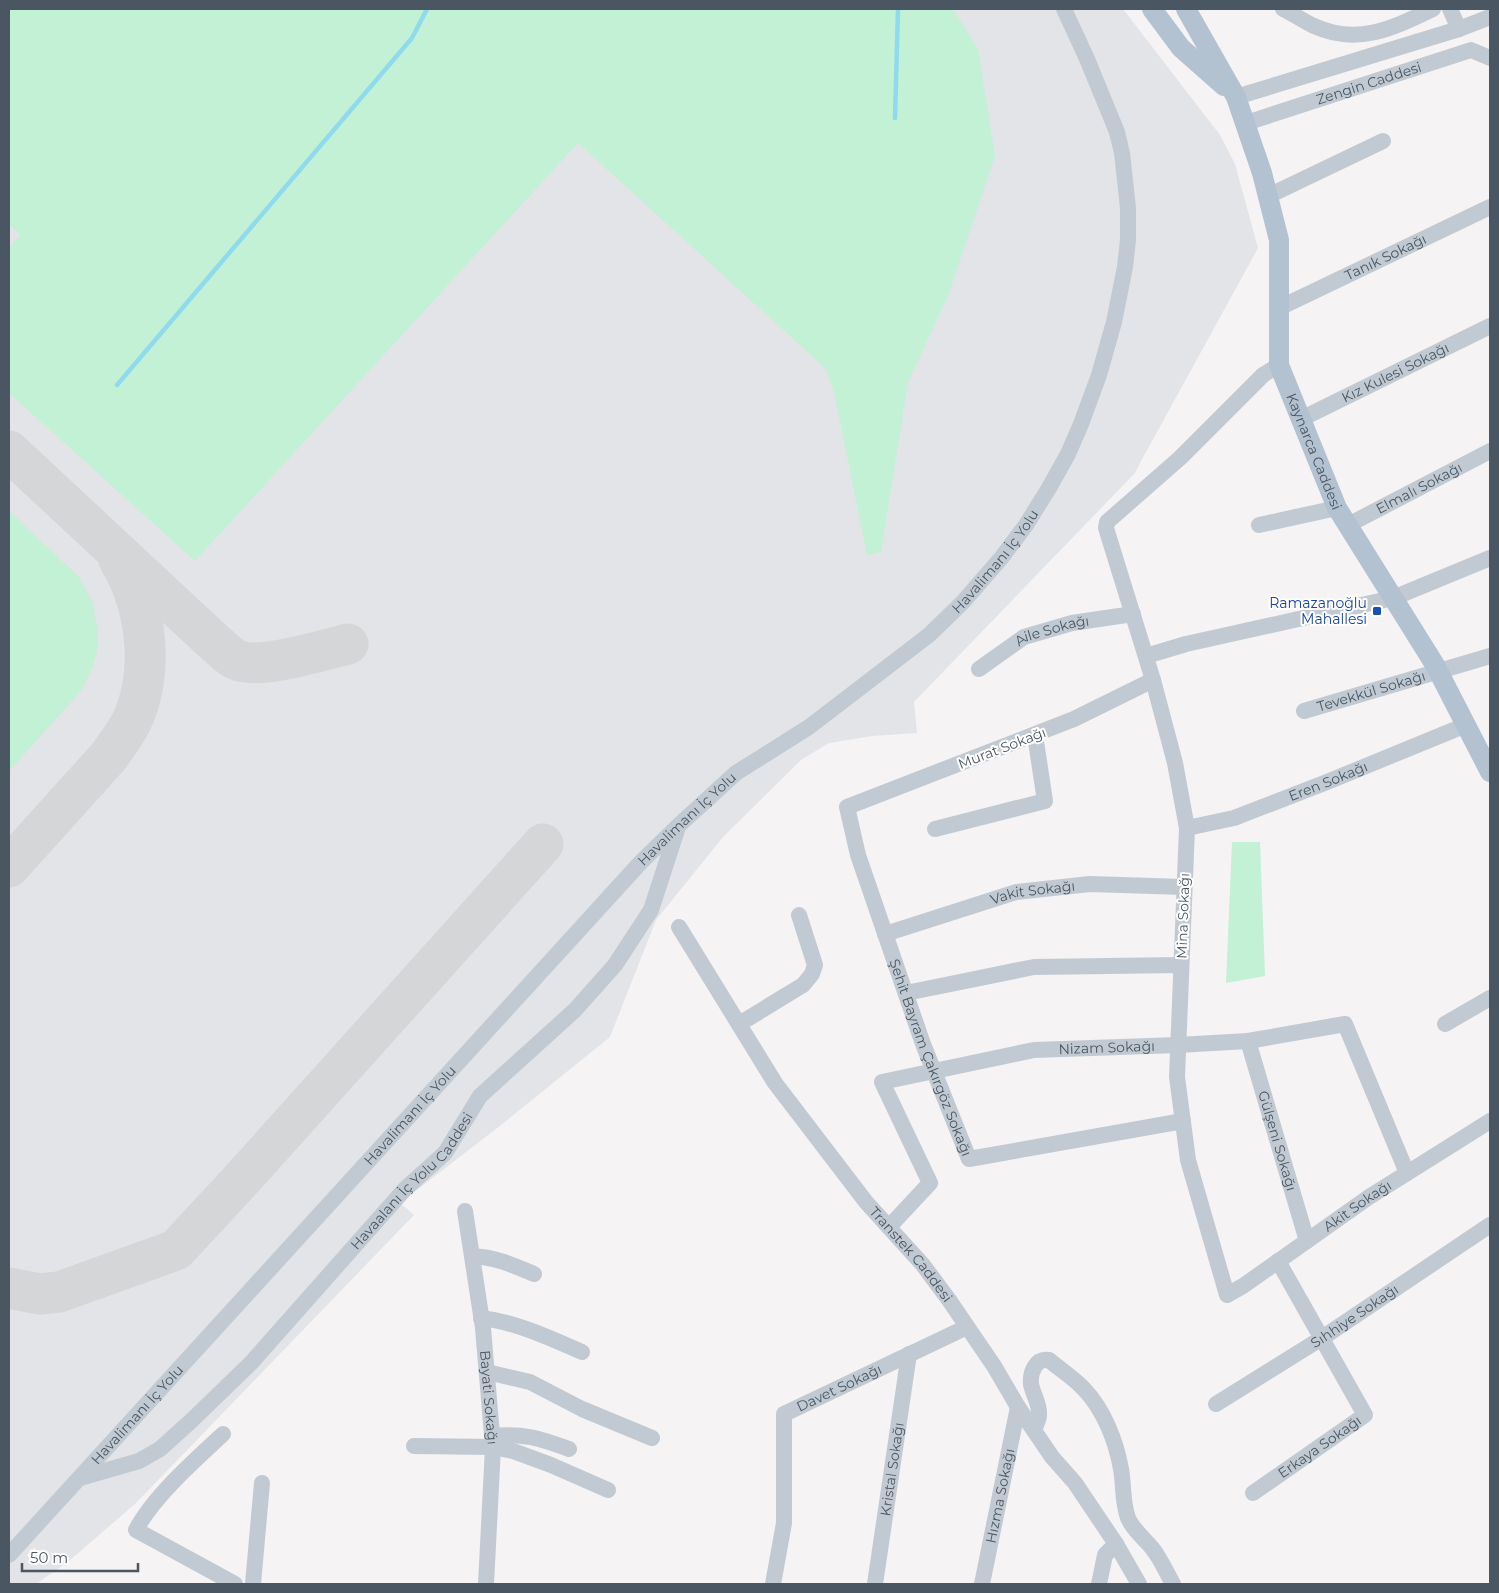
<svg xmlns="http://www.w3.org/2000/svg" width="1499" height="1593" font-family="Montserrat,sans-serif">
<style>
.airport{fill:#e2e4e7}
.green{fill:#c3f1d5}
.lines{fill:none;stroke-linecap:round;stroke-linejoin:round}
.stream{stroke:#90daee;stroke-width:4.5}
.taxiway{stroke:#d5d6d8;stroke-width:41}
.minor{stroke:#c1cad2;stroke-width:16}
.major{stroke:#b3c2d1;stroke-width:20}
.transit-dot{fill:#1a4fb4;stroke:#fff;stroke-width:2}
.labels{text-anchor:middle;stroke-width:4;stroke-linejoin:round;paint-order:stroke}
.street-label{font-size:14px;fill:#4a5661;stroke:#fff}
.transit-label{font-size:14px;fill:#164399;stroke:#fff;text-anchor:end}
</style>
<rect width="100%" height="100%" fill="#f5f3f3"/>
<polygon class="airport" points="9,9 1123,9 1220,135 1235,164 1258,248 1134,474 914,702 917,733 872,736 829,743 801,760 723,837 656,920 610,1037 501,1125 400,1203 414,1215 136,1503 69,1561 36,1584 9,1584"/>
<g class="green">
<polygon points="9,9 953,9 978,49 995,156 948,296 908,382 881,552 867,555 834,392 825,368 578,143 195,561 9,393 9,248 20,235 9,224"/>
<polygon points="9,511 79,577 92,601 98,632 97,651 93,666 81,691 9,771"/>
<polygon points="1232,842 1260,842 1265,976 1226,983"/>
</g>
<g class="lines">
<g class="stream">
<polyline points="895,118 898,9"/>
<polyline points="117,385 412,38 427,9"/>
</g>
<g class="taxiway">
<path d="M9,451L215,643C222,648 229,657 237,660C260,670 323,650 348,644"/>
<path d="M9,867L109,756C118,743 128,731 134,716C154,668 146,604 119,560"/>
<polyline points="9,1288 40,1294 59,1292 176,1250 241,1180 543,844"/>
</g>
<g class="minor">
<path d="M1283,9C1294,14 1303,21 1314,26C1358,46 1393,28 1433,9"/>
<polyline points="1459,29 1490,17"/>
<polyline points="1236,97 1459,29 1450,9"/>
<path id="s1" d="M1246,123L1471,50L1490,58"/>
<polyline points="1268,196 1383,141"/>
<path id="s2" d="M1279,308L1490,207"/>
<path id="s3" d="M1279,365L1263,375L1180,458L1107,522L1106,528L1153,680L1175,763L1187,828L1177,1077L1188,1160L1227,1295L1243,1286L1369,1197L1490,1121"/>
<path id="s4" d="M1301,419L1490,326"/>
<polyline points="1259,525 1337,508"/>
<path id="s5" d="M1348,525L1490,451"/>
<polyline points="1146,656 1186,644 1393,598 1490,558"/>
<path id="s6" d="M979,669L1024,637L1072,623L1133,614"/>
<path id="s7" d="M1153,680L1074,719L847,807L858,855L923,1044L969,1159L1183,1121"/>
<path id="s8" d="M1304,711L1490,656"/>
<path id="s9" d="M1187,828L1234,818L1327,782L1466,725"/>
<polyline points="935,829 1045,801 1035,735"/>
<path id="s10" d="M679,927L775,1083L866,1202L923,1265L949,1300L994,1366L1018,1407L1052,1457L1075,1483L1116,1544L1139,1584"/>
<path id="s11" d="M885,934L1016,892L1090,884L1184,887"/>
<polyline points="906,993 1034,967 1181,965"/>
<polyline points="739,1024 803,985 812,974 815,965 799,915"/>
<polyline points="1445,1024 1490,998"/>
<path id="s12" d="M1248,1041L1307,1241"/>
<path id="s13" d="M465,1211L483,1328L493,1447L486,1584"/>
<path id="s14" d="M889,1227L930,1183L882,1082L1034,1050L1178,1045L1248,1041L1345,1024L1407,1173"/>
<path d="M472,1256C495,1257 513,1265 534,1274"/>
<path d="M481,1318C516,1322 550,1338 582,1352"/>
<polyline points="487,1372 530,1382 582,1409 652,1438"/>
<path id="s15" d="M1216,1404L1322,1338L1490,1225"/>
<path d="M1034,1429C1036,1425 1039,1420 1039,1415C1040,1404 1033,1395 1031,1384C1030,1373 1035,1358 1049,1360C1061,1370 1074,1378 1084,1389C1104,1410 1116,1441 1121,1469C1124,1485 1122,1502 1128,1518C1133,1530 1144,1538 1152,1548C1161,1559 1166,1572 1173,1584"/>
<path d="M223,1434C196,1459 153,1497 136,1530L235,1584"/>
<path d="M492,1436C524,1433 539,1438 569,1449"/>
<polyline points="414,1446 493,1447 513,1451 551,1465 608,1490"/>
<path id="s16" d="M80,1478L139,1461L160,1449L191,1421L251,1363L405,1189L445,1153L480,1096L575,1010L615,965L651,910L677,830"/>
<path id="s17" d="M1253,1493L1365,1415L1278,1261"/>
<path id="s18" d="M9,1555L641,862L678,826L736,773L809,727L929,635L963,602L1002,557L1026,525L1049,488L1068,454L1081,424L1099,375L1114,322L1125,267L1128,240V208L1122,153L1117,132L1087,59L1064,9"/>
<polyline points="253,1584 262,1483"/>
<path id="s19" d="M773,1584L784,1523V1414L967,1327"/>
<path id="s20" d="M875,1584L909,1354"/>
<path id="s21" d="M982,1584L1018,1407"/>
<polyline points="1099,1584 1105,1555 1116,1544"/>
</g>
<g class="major">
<polyline points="1152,9 1181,48 1224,86"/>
<path id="s22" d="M1186,9L1236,97L1262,173L1279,240V365L1337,508L1435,665L1490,772"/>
</g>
</g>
<rect class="transit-dot" x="1372" y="606" width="10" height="10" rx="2.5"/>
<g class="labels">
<g class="street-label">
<text dy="5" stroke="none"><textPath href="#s1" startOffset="129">Zengin Caddesi</textPath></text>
<text dy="5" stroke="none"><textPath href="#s2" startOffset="118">Tanık Sokağı</textPath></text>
<text dy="5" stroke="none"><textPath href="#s4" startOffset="105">Kız Kulesi Sokağı</textPath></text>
<text dy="5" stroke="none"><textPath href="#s22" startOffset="469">Kaynarca Caddesi</textPath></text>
<text dy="5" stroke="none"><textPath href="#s5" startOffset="80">Elmalı Sokağı</textPath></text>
<text dy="5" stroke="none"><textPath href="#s18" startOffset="1405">Havalimanı İç Yolu</textPath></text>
<text dy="5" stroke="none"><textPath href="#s6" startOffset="84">Aile Sokağı</textPath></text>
<text dy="5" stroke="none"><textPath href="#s8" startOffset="70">Tevekkül Sokağı</textPath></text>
<text transform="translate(1002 748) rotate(-21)" y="5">Murat Sokağı</text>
<text dy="5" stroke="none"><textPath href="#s9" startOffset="149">Eren Sokağı</textPath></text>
<text dy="5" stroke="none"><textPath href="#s18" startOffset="1001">Havalimanı İç Yolu</textPath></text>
<text dy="5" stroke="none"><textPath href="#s11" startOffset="154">Vakit Sokağı</textPath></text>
<text transform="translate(1183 916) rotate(-88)" y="5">Mina Sokağı</text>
<text dy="5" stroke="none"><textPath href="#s14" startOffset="400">Nizam Sokağı</textPath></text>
<text dy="5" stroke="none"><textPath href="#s7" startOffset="596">Şehit Bayram Çakırgöz Sokağı</textPath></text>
<text dy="5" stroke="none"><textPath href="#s18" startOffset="595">Havalimanı İç Yolu</textPath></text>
<text dy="5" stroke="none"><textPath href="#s12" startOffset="104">Gülşeni Sokağı</textPath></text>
<text dy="5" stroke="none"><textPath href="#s16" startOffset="454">Havaalanı İç Yolu Caddesi</textPath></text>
<text dy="5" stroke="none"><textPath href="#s3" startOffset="1182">Akit Sokağı</textPath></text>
<text dy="5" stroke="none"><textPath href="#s10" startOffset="402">Transtek Caddesi</textPath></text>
<text dy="5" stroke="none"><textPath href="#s15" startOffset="164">Sıhhiye Sokağı</textPath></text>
<text dy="5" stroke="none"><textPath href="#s19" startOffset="232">Davet Sokağı</textPath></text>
<text dy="5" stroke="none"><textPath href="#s13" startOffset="188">Bayati Sokağı</textPath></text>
<text dy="5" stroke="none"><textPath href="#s18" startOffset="190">Havalimanı İç Yolu</textPath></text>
<text dy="5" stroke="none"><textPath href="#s17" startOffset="81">Erkaya Sokağı</textPath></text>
<text dy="5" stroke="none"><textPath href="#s20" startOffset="116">Kristal Sokağı</textPath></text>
<text dy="5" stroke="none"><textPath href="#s21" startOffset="90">Hızma Sokağı</textPath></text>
</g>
<g class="transit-label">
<text x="1367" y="608">Ramazanoğlu<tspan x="1367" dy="16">Mahallesi</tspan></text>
</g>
</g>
<rect width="1499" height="1593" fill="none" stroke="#4a5661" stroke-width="20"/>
<path d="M22 1563v8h116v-8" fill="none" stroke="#4a5661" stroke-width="2.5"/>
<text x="30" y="1563" font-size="15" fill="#4a5661" stroke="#ffffff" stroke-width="4" paint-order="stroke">50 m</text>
</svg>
